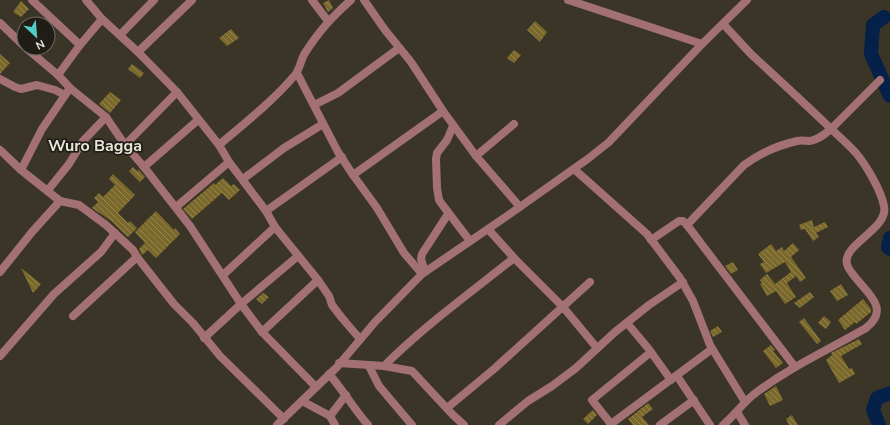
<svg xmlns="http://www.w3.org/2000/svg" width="890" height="425" font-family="'Nunito Sans',sans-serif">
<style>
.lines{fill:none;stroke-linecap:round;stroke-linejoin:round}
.river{stroke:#052049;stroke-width:14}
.building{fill:url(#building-back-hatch)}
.street{stroke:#a37074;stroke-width:8}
.labels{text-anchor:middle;stroke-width:3.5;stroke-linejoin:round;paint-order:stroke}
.district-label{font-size:16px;font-weight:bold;fill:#e7e4da;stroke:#1f1d16}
</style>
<defs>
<pattern id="building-back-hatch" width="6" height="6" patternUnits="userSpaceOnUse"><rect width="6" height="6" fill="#7b692b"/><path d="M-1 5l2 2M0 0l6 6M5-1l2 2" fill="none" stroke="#948553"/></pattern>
</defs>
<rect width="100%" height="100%" fill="#3a3526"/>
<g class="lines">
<g class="river">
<polyline points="884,17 873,25 871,54 890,96"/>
<polyline points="890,238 888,247 890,249"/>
<polyline points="879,425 873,410 877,398 890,393"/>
</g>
</g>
<g class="building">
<polygon points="329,0 333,8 328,12 323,3"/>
<polygon points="21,1 29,9 21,17 13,12"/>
<polygon points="535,21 547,32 540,42 527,30"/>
<polygon points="231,29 239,38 227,46 219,38"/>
<polygon points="514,50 521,55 514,63 507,58"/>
<polygon points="0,54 10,63 0,74"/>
<polygon points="132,64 144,73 140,78 128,69"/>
<polygon points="110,92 121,100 110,113 99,104"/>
<polygon points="133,167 137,171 139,170 145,177 140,182 129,171"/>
<polygon points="113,174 135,195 118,213 128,223 130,221 137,228 128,237 110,220 92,208 98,202 94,198 99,193 103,197 115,185 109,179"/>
<polygon points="223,178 231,186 234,184 240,190 229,200 222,193 192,219 183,209 214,183 215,185"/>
<polygon points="156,211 174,230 175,228 180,234 156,258 148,250 142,255 139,249 145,243 135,232"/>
<polygon points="812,220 814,227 825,222 828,227 816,233 819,237 813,241 805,229 801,230 799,225"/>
<polygon points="793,243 799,250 791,257 806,278 800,282 796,276 787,283 796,297 785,304 776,291 767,296 760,284 762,283 760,280 767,274 775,284 791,272 785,262 766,273 760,264 764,262 758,254 771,244 776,251 782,247 784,251"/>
<polygon points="733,262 738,270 731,274 725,266"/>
<polygon points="21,268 41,284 33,293"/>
<polygon points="841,284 848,295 837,301 830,291"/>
<polygon points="810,292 814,297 800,308 794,303"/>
<polygon points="263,293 269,297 262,304 256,299"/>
<polygon points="863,299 871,309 871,312 856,324 855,322 845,330 838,320"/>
<polygon points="824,316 831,322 826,329 818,323"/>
<polygon points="804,318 821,341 817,344 799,322"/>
<polygon points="718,326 722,332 713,337 710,331"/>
<polygon points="859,339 862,344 841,356 849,369 852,368 855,374 839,383 826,360 832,355 831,353"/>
<polygon points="771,345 775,350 773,351 783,363 776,368 763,351"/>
<polygon points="776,386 783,400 770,406 764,394"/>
<polygon points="648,403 653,409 642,417 649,425 633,425 628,419"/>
<polygon points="593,410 597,415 588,424 583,419"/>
<polygon points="792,415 794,419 798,425 789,425 786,419"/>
</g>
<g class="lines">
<g class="street">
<polyline points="32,0 80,45"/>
<polyline points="86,0 102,19 138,52 177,92 219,145 229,162 266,211 275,227 318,280 329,296 332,305 342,318 360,339"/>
<polyline points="312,0 328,21"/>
<polyline points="364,0 385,30 411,62 443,111 476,156 520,207"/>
<polyline points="568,0 702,44"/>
<polyline points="0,23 24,46"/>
<polyline points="120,35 154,0"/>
<polyline points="26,48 58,75 70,88 106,117 125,145 144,167 190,226 241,304 262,332 316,387"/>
<polyline points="138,52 192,0"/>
<polyline points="297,73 338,152 353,175 377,208 404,253 422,274"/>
<polyline points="58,75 80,45 102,19"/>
<polyline points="0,79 15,87 21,89 37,85 55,90 65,95"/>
<polyline points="314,105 338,93 399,48"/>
<polyline points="453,126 447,140 437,153 436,159 437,188 439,200 441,203 470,241"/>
<polyline points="125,145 177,92"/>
<path d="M219,145C245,123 273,101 295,75C300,69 301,59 305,53C319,31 332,17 351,0"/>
<polyline points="0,150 21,170 60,201 79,205 106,225 133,250 137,257 155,280 174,304 193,323 220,356 284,419"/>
<polyline points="476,156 514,124"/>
<polyline points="144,167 198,120"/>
<polyline points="574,169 647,234 680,278 693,301 710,345 745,402"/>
<polyline points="21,170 42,129 70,88"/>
<polyline points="353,175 443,111"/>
<polyline points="243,179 284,148 323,124"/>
<polyline points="48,190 69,164 83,141 106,117"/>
<polyline points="176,207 229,162"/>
<polyline points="266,211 342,157"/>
<path d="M687,225L744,165C759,154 779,145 797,141C802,140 806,141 810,141C818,140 825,134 831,129L880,80"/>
<polyline points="488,229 514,258 563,307 597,348"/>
<polyline points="651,240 679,221 683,221 687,225 795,367"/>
<polyline points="0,272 32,232 60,201"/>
<polyline points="425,272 421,259 422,254 448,214"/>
<polyline points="223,275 275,227"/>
<polyline points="73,316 137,257"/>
<polyline points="627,323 648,348 671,380"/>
<polyline points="262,332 318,280"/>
<polyline points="204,338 241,304 298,256"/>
<polyline points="651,352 592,400 611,424 712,349"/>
<polyline points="0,356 54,294 101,252 115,233"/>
<polyline points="339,363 384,366 412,371 453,415 464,425"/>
<polyline points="369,366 379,386 412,425"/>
<path d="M384,366C424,326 470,293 514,258"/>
<path d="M329,374C343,390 354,409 368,425"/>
<polyline points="677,376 710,425"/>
<polyline points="302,401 330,416 335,425"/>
<polyline points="447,408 494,369 590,282"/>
<polyline points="737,412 745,425"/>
<polyline points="330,416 346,395"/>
<polyline points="277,425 337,367 375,322 422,274 507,216 589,158 609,142 702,44 747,0"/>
<polyline points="499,425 528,401 552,386 576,368 615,332 649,305 683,282"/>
<polyline points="660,425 694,400"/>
<path d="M723,425C734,416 742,404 753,395C788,368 828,350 866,328C890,309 869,295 855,277C852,273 848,269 847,264C842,244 889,229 884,206C881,190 866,165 856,153C846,142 835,133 825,123C801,100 777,78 752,55C742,45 733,34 723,24"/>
</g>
</g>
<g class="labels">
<g class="district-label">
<text x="95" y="151">Wuro Bagga</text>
</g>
</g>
<g transform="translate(36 36) rotate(154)"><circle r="19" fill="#1f1d16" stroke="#6f6d64"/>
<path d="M0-3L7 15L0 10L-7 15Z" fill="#52cdcc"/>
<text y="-6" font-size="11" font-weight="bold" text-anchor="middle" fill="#e7e4da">N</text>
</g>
</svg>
